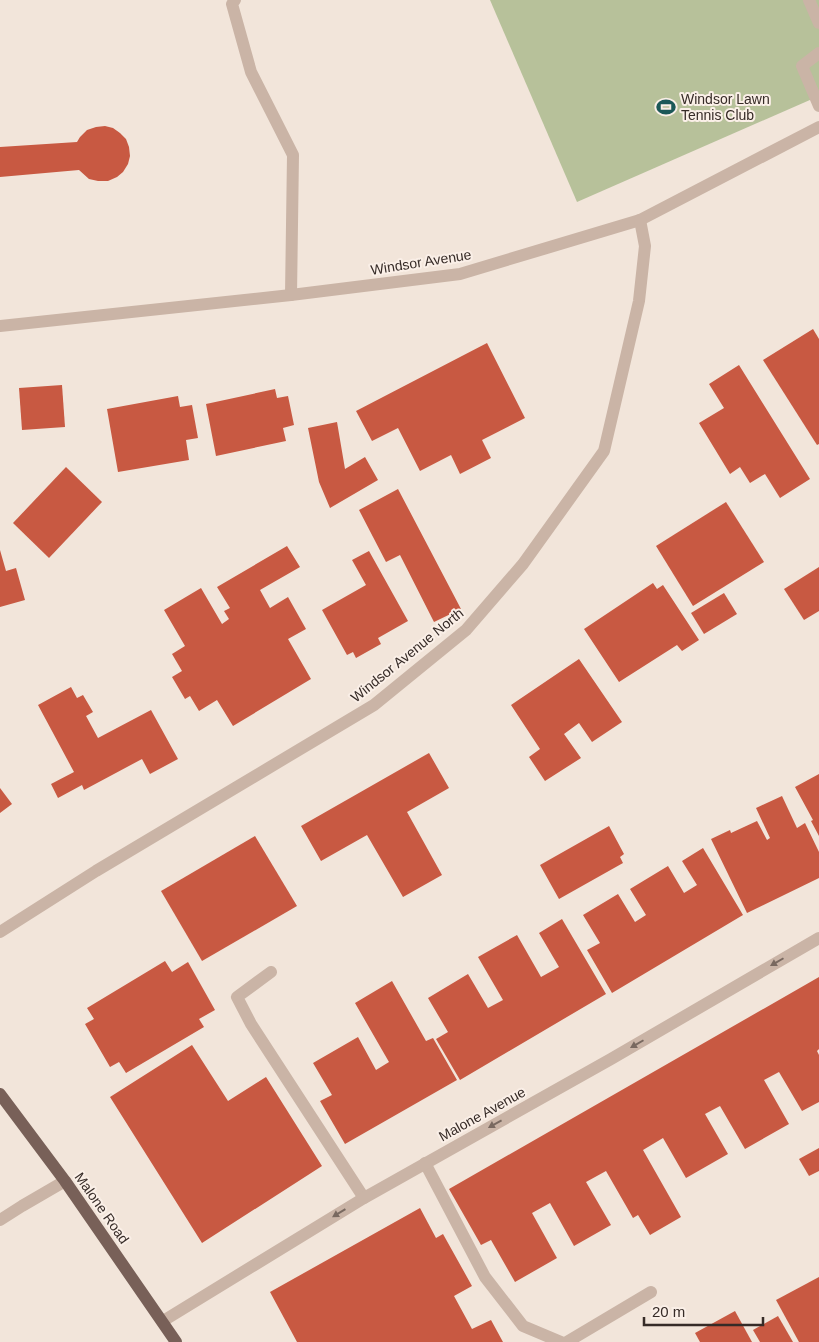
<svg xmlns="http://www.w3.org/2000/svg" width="819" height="1342" font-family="Helvetica,sans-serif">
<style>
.green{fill:#b7c19a}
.building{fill:#c85942}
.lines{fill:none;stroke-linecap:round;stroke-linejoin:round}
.minor{stroke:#cab4a6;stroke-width:12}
.major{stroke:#786058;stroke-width:12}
.oneway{fill:#796960}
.labels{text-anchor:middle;stroke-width:4;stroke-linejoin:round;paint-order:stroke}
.poi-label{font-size:14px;fill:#362b27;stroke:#faefe7;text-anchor:start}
.street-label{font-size:14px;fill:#362b27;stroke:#faefe7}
</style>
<rect width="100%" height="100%" fill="#f2e5da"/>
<polygon class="green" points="490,0 819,0 819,96 577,202"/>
<g class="building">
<polygon points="105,126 113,128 120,133 126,139 129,147 130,156 128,164 123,172 117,177 108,181 98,181 89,179 79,170 0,177 0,147 77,142 80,137 87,130 96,127"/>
<polygon points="813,329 819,339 819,444 817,445 763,360"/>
<polygon points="487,343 525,418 482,440 491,458 460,474 451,455 420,471 398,428 372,441 356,411"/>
<polygon points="739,365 810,479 780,498 765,474 750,483 740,467 730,474 699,423 724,408 709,384"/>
<polygon points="62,385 65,427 22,430 19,388"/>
<polygon points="275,389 277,398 288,396 294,425 283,428 286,441 216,456 206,404"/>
<polygon points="178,396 180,407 192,405 198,438 186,440 189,460 118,472 107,409"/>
<polygon points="337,422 345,469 365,457 378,480 330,508 319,482 308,428"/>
<polygon points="66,467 102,502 49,558 13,523"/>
<polygon points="398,489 461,609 434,622 400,555 386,562 359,510"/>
<polygon points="726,502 764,562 693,606 656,546"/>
<polygon points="287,546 300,567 260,590 270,608 288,597 306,629 288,639 311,679 233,726 217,700 199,711 190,696 185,699 172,677 182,671 172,654 185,646 164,610 201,588 222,624 229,619 224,611 230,608 217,587"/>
<polygon points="0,550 6,571 16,568 25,600 0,607"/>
<polygon points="369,551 408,621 378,638 381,644 356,658 353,652 347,655 322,610 366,585 352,560"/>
<polygon points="819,567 819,611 804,620 784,589"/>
<polygon points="653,583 657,589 663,585 699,640 682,651 677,645 619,682 584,629"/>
<polygon points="724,593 737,614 704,634 691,613"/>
<polygon points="579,659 622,722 592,742 579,723 564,734 581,758 545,781 529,757 540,749 511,705"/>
<polygon points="71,687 77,698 83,695 93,712 86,716 98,738 151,710 178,759 150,774 142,759 84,790 82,785 58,798 51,784 74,772 38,705"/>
<polygon points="429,753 449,788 407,812 442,875 403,897 367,835 321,861 301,826"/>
<polygon points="819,774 819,836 811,821 813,820 795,787"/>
<polygon points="0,788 12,804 0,813"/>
<polygon points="782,796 797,828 805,823 819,852 819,878 747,913 711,839 730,830 731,833 757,821 767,840 770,838 756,808"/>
<polygon points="609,826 624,854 620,857 623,863 559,899 540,865"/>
<polygon points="255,836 297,906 202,961 161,891"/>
<polygon points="703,848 743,915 612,993 587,950 600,943 583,915 618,894 635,922 646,915 630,889 668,866 684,893 697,885 682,861"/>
<polygon points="562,919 606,994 460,1080 436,1039 448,1032 428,998 468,974 488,1008 503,1000 478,957 517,935 541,977 559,967 539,933"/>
<polygon points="165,961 172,972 188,962 215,1010 199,1019 204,1027 126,1073 119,1062 110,1067 85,1024 94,1019 87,1008"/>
<polygon points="819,977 819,1049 817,1051 819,1055 819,1102 802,1111 779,1072 764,1080 789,1124 745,1149 720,1106 705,1114 728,1154 686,1178 663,1138 643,1150 681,1217 650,1235 638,1215 633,1218 606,1171 586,1182 611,1225 574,1246 550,1203 532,1213 557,1258 515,1282 491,1240 481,1245 449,1189"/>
<polygon points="392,981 426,1041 433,1038 457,1080 345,1144 320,1101 332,1095 313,1063 358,1037 376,1070 389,1062 355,1003"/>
<polygon points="192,1045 228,1101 266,1077 322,1166 202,1243 110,1097"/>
<polygon points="819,1148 819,1171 809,1176 799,1159"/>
<polygon points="420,1208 436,1238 443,1234 472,1286 454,1296 472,1329 491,1320 503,1342 297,1342 270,1292"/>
<polygon points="819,1277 819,1342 799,1342 776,1300"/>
<polygon points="735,1311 752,1342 700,1342 695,1333"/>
<polygon points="778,1316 793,1342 760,1342 753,1330"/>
</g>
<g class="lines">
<g class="minor">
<polyline points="235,0 232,4 251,72 293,155 291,295"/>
<polyline points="809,0 819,23"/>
<polyline points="819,53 802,66 819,106"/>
<polyline points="0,326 291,295 460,274 640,220 819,127"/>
<polyline points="0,932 96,871 374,705 466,630 523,564 604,451 639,301 645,246 640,220"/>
<polyline points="271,972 237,997 251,1024 364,1198"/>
<polyline points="425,1163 485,1277 523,1326 561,1342"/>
<polyline points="0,1220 22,1206 65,1181"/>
<polyline points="163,1321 364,1198 611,1059 819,938"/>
<polyline points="567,1342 651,1292"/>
</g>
<polyline class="major" points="0,1094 65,1181 176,1342"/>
</g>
<defs><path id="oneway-solid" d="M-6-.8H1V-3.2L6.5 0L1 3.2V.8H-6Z" transform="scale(1.25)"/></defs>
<g class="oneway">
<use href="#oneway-solid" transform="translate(777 962) rotate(150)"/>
<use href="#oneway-solid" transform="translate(637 1044) rotate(150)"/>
<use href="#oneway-solid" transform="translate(495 1124) rotate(151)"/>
<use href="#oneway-solid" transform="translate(339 1213) rotate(149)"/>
</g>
<defs>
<g id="stadium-bare" transform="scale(1.5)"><path d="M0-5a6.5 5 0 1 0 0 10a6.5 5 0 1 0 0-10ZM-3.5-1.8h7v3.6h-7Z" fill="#1c5858" stroke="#faefe7" stroke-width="2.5" paint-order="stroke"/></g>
</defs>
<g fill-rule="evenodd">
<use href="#stadium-bare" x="666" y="107"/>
</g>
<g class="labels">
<g class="poi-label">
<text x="681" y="104">Windsor Lawn<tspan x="681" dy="16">Tennis Club</tspan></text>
</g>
<g class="street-label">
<text transform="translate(421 262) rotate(-9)" y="5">Windsor Avenue</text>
<text transform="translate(407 655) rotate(-39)" y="5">Windsor Avenue North</text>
<text transform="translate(482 1114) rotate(-29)" y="5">Malone Avenue</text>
<text transform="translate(102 1208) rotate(55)" y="5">Malone Road</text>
</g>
</g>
<path d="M644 1317v8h119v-8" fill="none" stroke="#362b27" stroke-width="2.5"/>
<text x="652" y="1317" font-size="15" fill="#362b27" stroke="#faefe7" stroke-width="4" paint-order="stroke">20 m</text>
</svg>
